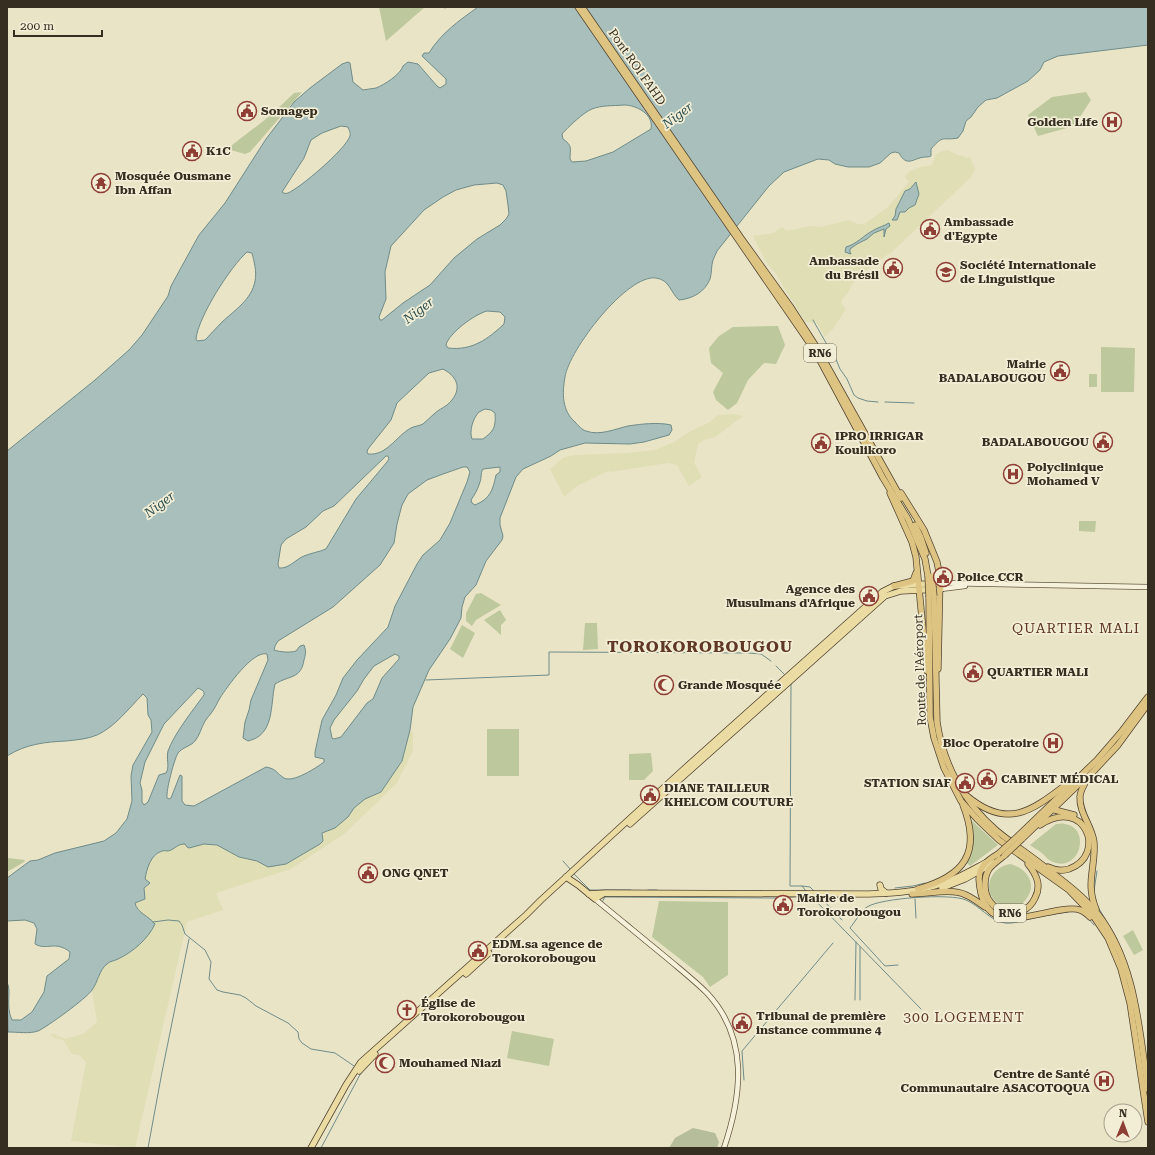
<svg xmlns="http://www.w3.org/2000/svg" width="1155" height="1155" font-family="'Roboto Serif',serif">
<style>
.farmland{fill:#dfdeb5}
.green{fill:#bdc89c}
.cemetery{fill:#b5bd9a}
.water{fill:#a8bfbb;stroke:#6f8c89;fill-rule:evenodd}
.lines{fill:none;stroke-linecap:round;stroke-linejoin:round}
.stream{stroke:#6f8c89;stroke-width:1}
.secondary-casing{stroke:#665841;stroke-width:6}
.primary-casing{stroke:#534532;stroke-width:7}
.trunk-casing{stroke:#534532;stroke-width:7}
.secondary{stroke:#f6f1da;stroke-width:4.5}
.primary{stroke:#eadca3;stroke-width:5.5}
.trunk{stroke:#dec482;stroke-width:5.5}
.trunk-bridge-casing{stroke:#534532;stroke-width:7;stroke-linecap:butt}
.trunk-bridge{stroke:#dec482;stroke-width:5.5}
.labels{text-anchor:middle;stroke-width:3.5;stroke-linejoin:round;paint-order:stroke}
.shield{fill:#f2eed6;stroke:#6e6857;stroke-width:1}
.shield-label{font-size:11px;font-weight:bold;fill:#362e21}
.street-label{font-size:12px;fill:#362e21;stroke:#f2eed6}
.poi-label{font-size:12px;font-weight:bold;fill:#362e21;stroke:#f2eed6;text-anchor:start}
.water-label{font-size:13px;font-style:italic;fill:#315354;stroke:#f2eed6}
.quarter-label{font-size:14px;letter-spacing:1px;fill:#5f3724;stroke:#f2eed6}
.district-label{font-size:16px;font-weight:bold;letter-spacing:1px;fill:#5f3724;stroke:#f2eed6}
</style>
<rect width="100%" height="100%" fill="#eae4c7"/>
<g class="farmland">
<polygon points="948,150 958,155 963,156 967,158 970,157 975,169 972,176 892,252 875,263 859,276 851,286 848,293 842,299 842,304 846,309 833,329 825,337 818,325 816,323 805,322 776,274 766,262 753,236 773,233 782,227 787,231 810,226 821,227 849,220 858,224 864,224 887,208 905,187 909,181 907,180 905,176 910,171 921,167 932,165 936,154 942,151"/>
<polygon points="732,414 743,416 715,437 704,440 698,444 694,463 702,477 689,486 677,465 668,463 610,472 608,471 577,486 564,497 550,469 564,457 575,455 626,453 655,450 674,442 689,432 710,422 718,415"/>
<polygon points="410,730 413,733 413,751 397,783 344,834 291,869 216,893 223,910 187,922 135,1148 71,1141 86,1062 79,1055 72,1054 63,1040 54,1038 50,1034 54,1034 65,1039 83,1034 97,1022 92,991 102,967 109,962 117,960 147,937 152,928 153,921 144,916 135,905 135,903 145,899 144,888 149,884 149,882 146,881 145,878 148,872 148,866 154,857 162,851 173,849 177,845 181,844 185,844 189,848 204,844 217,845 239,857 257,861 268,867 323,838 322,833 335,828 348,817 354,808 365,799 381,792 402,761"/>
</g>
<g class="green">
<polygon points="379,7 425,7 386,41"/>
<polygon points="302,92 250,152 245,154 227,149 271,115 294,93"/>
<polygon points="1086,92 1091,100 1074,126 1038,136 1028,115 1052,97"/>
<polygon points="778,326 785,345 776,364 764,363 748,380 737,403 728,410 716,400 713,392 723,373 711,363 709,348 719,336 733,327"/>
<polygon points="1101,347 1135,348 1134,392 1101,392"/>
<rect x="1089" y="374" width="8" height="13"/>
<polygon points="1079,521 1096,521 1095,532 1079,531"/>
<polygon points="481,593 501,605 476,620 472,626 466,621 466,613 476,594"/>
<polygon points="500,610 506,620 501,625 501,635 484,620"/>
<polygon points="585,623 597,623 598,649 583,650"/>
<polygon points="462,625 475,633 463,658 450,649"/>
<rect x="487" y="729" width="32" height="47"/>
<polygon points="651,753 653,771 644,780 629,780 629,754"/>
<polygon points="970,819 998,845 970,866 966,862 972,833"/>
<path d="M1056,824C1059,824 1062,823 1065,824C1091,827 1081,873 1053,862C1048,860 1046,857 1043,854C1040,851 1034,848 1030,845Z"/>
<polygon points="7,858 8,858 25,860 24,862 7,872"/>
<path d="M1010,864C1025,867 1038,883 1027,898C1011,922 976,896 994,873C998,868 1004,865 1010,864Z"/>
<polygon points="659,901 728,902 728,975 710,987 703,977 652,937"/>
<polygon points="1133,930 1143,950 1134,955 1123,936"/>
<polygon points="512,1031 554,1039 549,1066 507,1058"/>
</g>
<polygon class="cemetery" points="693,1128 715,1133 719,1142 717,1148 669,1148 675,1138"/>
<g class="water">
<path d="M478,7H1148V45L1058,56L1044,62L1040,70L1028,81L997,98L986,100L978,107L971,117L966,121L963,131L958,138C942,141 944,134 931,149V156C929,157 927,157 925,157C913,158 907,168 899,153L895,152L891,153L880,163L869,167H848L835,164L829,160L818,159L784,172L769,186L717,251C716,254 714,257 713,260C711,266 712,273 710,279C705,292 692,299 679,300C670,292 670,280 656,278C627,274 569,350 565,377C562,393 562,411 575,422C578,425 582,430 586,431C600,436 615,429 628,426C641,424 658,422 671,425L672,430L669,435L644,442L630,444L585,443L560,450L551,456L523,469L516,477L500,518V525L503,536L502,540L486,561L476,585L465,597L462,607L461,618L450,639L429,670L413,707L410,730L402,761L381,792L365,799L354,808L348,817L335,828L322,833L323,841L320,844L286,864L268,867L257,861L239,857L217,845L204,844L189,848L187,847L185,844C178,844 177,847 171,850C168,852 165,850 162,851C150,855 147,869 145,879L150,883L144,888L145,899L135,903C137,913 149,916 155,924C148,939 133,952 118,959C114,961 110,961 107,964C99,970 98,982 92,990C87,998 47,1027 38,1031C30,1034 17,1032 8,1032L7,982C12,992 5,1005 12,1020H21L32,1012L44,992L47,976L69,959L70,952C55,940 47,951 35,944L37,929L34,923L25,920L7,921V878L30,861L38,860L55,853L104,841L116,833L127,819L132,801L131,776L133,765L152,732L151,720L148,715L147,698L143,694C129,708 115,727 97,735C88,739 76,740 66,741C45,742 26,744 7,756V451L95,380L129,350L142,335L168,296L171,286L199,235L225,203L266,139L282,118L294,102L310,88L342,64L348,62L350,63L353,82L363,90C367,89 372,89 376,88C384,85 401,74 403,66L408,62L418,64L437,86L440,88L446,84V79L422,56L424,53H429C441,33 460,20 478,7ZM624,105C636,105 654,114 651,129L613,152L586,161L572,162L570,159C570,148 573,146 563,139L562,134C568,127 584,112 592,109C602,105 613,106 624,105ZM341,126L348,127C349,130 351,133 350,136C346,149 300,188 288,193C285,194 284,193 282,192L304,158L311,140L322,133ZM497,183L503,185L506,191L508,205L509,214L506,219L500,225L477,239L454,258L430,285L403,303L382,320H380L379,317L386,299L385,272L391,246L424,210L443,197L456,190L474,185ZM247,252L252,253C254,261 257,272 255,281C252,299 235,310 222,322C216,328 211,334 205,340L197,341L196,339C198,317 231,266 247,252ZM487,311L500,312L505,317L504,324C488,339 472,351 448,348L446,345C449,333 475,314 487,311ZM443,369C460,378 462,392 447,405C443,408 438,410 434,414C430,417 427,421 423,424C419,426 415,426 411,428C396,436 387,456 368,454L367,452L368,449L391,420L397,403L429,373ZM485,409L491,410L495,413C496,427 494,431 483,439H472C469,431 473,418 479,412C481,411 483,410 485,409ZM386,456H388L389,459L387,462L356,499L326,549C319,552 311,553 304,556C296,559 289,569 279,568L278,564L281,545L286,539L306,527L323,511L334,506ZM463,467H467L470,472L467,482L450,523L440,540L423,555L417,564L395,606L388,627L357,660L343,678L336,695L322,720L315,752V757L324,759V762C316,768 293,783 284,778C276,773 277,769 266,767L194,806L185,805L182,801V776L180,775L171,798L169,799L167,798C166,790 174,760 178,753C183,747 191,746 195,741C200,735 201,728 205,721C207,718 210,715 212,712C215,708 217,703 220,698C227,687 253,650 267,654L268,660L251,700L249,710L245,722L243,738L248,741C275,735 270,705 275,684C290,675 301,679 304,660C306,653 306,651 304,645L300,646L296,651C290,653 280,652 274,650L275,646L278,641L333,607L380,565L394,543L397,524L402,505L408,494L427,480L443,474ZM500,467V472L496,475C493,490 490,499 475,505L472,503L471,500C475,494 478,489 480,482C482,477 480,474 483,469ZM395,654L399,656V659L382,678L373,699L367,703L341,737L334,739L332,738L330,728L334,720L357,691L364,679L374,666ZM198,688L202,690L204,692V695C193,710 174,734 168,751C166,759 170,767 166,773L159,775L148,802L144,805L142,802V790L140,783L145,762L164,724Z"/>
<polygon points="916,182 919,194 915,205 909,208 905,212 900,212 897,220 892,220 895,216 896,209 905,191 910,189"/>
<path d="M889,223L890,226L886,229L884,237V229L874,233L867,239L857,244L850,249V252L851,254L845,252L846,247C857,244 864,235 874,230C879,227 884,226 889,223Z"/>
</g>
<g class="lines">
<g class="stream">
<polyline points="443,7 445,8 447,7"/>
<polyline points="813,320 830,350"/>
<polyline points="833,352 840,369 847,379 854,395 858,398 867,401 878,402"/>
<polyline points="885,402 914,403"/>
<polyline points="776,666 784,674"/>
<polyline points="426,680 549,675 549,652 749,653 761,654 771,661"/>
<polyline points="791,683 790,886 802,886 806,891"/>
<polyline points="563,861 571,870"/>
<polyline points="574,874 590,890 631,890"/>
<polyline points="802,886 810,887 814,891"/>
<polyline points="895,888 913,886 925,883"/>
<polyline points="648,890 657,890"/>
<polyline points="722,891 806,891"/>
<polyline points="1094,891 1097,871"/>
<polyline points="811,896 921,1009"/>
<polyline points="814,897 855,898"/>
<polyline points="820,897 842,920"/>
<polyline points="915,899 916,918"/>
<polyline points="605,904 602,902 605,897 776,898 809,896"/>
<polyline points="1098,907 1117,939"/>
<polyline points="1089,919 1094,925"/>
<polyline points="626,921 633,927"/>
<polyline points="153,922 168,920 179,921 182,925 185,934 205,950 211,962 209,979 217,990 223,992 240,995 246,998 256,1006 288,1023 298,1032 299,1039 302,1043 311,1049 335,1053 354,1066"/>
<path d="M898,965L885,966L850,928C854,923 862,910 867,907C880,898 951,893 966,900C980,906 989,920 1005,923C1013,924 1019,921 1026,920C1040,916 1054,914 1068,912"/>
<polyline points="855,1000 856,942"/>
<polyline points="860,1000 860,947"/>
<polyline points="744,1080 742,1051 833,943"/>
<polyline points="148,1148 162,1072 189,939"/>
<polyline points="321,1148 362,1071"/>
</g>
<g class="secondary-casing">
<g id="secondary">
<polyline points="941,583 1148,587"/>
<polyline points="941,589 965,586"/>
<path d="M595,899C619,919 644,939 668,959C681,970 695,981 707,993C749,1038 742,1095 724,1148"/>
</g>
</g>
<g class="primary-casing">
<g id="primary">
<polyline points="630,824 885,596 901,591 941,589"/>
<polyline points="566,877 578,885 595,899 603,894"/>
<polyline points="880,885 881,889 886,893"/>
<polyline points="942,888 965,879 993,863"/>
<path d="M589,894L606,893L856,894C884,894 916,893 944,883C958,878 972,870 985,863"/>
<polyline points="466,974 489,953"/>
<polyline points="359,1071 375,1054"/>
<polyline points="311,1148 346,1085 361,1062 526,915 541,900 684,769 882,592 894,586 941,583"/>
</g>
</g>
<g class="trunk-casing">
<g id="trunk">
<polyline points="578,7 815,351 883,478 908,519 925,559 928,576"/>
<polyline points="582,7 741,238 790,306 817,348 901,498"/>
<polyline points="890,493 912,542 916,557 927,671"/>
<polyline points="901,493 924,530 937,562 940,577 938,669"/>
<polyline points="915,525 921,538 926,553"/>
<polyline points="894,586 913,581 916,573"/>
<path d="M934,596L937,722C943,764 964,803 997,831C1014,845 1033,857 1050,871C1067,884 1084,897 1097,913C1136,963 1139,1029 1148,1089"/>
<polyline points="929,597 930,717 934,738 944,768 961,801 977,819 999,840 1069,890 1092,914 1108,938 1121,969 1130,1003 1148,1122"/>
<path d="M1088,777C1085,784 1080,790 1080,797C1079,813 1092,826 1094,842C1096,867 1085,883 1096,909"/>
<path d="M967,796C1010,832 1035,808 1072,780"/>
<polyline points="1051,809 1074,815"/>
<path d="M1040,825C1085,795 1108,855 1069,869C1062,871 1054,870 1048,867"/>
<polyline points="1019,835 1097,760 1122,731 1148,697"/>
<polyline points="1022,839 1080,783 1090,775 1118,745 1148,704"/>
<path d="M998,854C988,860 979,866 979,879C982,932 1018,918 1055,911C1063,910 1072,907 1080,910C1084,911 1087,914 1090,917"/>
<path d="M1005,855C1000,859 993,864 989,869C986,874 985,879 985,884C984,914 1023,924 1035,898C1042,885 1036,874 1028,864"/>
<path d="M918,889C964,876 982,853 963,805"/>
<path d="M912,894C928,894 951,888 966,895C973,898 979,903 985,907"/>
</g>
</g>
<use href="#secondary" class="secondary"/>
<use href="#primary" class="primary"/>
<use href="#trunk" class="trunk"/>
<g class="trunk-bridge-casing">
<g id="trunk-bridge">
<polyline points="928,576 929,597"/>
<polyline points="932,576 934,596"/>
<polyline points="998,854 1019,835"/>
<polyline points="1005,855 1022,839"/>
</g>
</g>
<use href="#trunk-bridge" class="trunk-bridge"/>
</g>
<defs>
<g id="civic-ring" transform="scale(1)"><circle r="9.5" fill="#f2eed6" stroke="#8e3e34" stroke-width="1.5"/><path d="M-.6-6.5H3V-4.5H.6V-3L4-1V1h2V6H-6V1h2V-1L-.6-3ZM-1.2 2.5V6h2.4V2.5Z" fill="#8e3e34"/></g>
<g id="hospital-ring" transform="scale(1)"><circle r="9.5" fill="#f2eed6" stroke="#8e3e34" stroke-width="1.5"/><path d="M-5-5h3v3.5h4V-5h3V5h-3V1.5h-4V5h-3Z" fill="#8e3e34"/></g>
<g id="temple-ring" transform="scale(1)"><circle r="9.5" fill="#f2eed6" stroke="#8e3e34" stroke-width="1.5"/><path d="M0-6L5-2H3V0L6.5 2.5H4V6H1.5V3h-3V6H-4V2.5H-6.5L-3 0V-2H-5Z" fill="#8e3e34"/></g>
<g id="university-ring" transform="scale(1)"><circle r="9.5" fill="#f2eed6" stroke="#8e3e34" stroke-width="1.5"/><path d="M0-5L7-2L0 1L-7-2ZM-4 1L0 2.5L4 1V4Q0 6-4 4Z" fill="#8e3e34"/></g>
<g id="mosque-ring" transform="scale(1)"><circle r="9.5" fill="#f2eed6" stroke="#8e3e34" stroke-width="1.5"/><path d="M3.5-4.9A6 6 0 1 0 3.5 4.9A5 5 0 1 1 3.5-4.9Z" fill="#8e3e34"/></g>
<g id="church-ring" transform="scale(1)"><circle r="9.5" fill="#f2eed6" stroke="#8e3e34" stroke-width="1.5"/><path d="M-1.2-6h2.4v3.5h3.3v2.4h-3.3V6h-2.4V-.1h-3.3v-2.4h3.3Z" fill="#8e3e34"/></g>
</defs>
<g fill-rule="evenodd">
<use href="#civic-ring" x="247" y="111"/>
<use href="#hospital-ring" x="1112" y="122"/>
<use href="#civic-ring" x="192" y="151"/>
<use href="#temple-ring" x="101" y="183"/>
<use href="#civic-ring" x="930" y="229"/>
<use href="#civic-ring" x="893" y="268"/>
<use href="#university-ring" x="946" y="272"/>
<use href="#civic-ring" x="1060" y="371"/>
<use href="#civic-ring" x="1103" y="442"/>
<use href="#civic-ring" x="821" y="443"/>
<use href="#hospital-ring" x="1013" y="474"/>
<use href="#civic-ring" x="943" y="577"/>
<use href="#civic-ring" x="869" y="596"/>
<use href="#civic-ring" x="973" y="672"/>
<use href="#mosque-ring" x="664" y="685"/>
<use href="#hospital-ring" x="1053" y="743"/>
<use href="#civic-ring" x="987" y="779"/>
<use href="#civic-ring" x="965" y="783"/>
<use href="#civic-ring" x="650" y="795"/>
<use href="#civic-ring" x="368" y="873"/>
<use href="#civic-ring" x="783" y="905"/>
<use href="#civic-ring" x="478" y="951"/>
<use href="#church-ring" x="407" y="1010"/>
<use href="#civic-ring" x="742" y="1023"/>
<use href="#mosque-ring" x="385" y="1063"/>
<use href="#hospital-ring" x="1104" y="1081"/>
</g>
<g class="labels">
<g class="shield">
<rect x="804" y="344" width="32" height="18" rx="3"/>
<rect x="994" y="904" width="32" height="18" rx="3"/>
</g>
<g class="shield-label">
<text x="820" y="357">RN6</text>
<text x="1010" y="917">RN6</text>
</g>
<g class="street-label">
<text transform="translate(637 67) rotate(55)" y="4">Pont ROI FAHD</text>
<text transform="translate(920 670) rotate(-92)" y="4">Route de l'Aéroport</text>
</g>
<g class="poi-label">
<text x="261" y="115">Somagep</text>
<text x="1098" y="126" text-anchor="end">Golden Life</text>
<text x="206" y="155">K1C</text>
<text x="115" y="180">Mosquée Ousmane<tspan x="115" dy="14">Ibn Affan</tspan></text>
<text x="944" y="226">Ambassade<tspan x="944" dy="14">d'Egypte</tspan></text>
<text x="879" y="265" text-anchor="end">Ambassade<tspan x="879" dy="14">du Brésil</tspan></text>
<text x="960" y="269">Société Internationale<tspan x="960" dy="14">de Linguistique</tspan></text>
<text x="1046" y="368" text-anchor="end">Mairie<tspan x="1046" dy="14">BADALABOUGOU</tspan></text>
<text x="835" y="440">IPRO IRRIGAR<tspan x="835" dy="14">Koulikoro</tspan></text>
<text x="1089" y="446" text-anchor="end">BADALABOUGOU</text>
<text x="1027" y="471">Polyclinique<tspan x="1027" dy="14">Mohamed V</tspan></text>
<text x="957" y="581">Police CCR</text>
<text x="855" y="593" text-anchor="end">Agence des<tspan x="855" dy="14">Musulmans d'Afrique</tspan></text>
<text x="987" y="676">QUARTIER MALI</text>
<text x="678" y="689">Grande Mosquée</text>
<text x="1039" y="747" text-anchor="end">Bloc Operatoire</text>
<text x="1001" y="783">CABINET MÉDICAL</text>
<text x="951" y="787" text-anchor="end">STATION SIAF</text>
<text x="664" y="792">DIANE TAILLEUR<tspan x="664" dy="14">KHELCOM COUTURE</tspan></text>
<text x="382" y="877">ONG QNET</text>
<text x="797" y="902">Mairie de<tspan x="797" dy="14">Torokorobougou</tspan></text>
<text x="492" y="948">EDM.sa agence de<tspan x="492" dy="14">Torokorobougou</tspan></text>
<text x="421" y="1007">Église de<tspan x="421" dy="14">Torokorobougou</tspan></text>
<text x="756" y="1020">Tribunal de première<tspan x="756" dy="14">instance commune 4</tspan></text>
<text x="399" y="1067">Mouhamed Niazi</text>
<text x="1090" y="1078" text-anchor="end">Centre de Santé<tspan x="1090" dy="14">Communautaire ASACOTOQUA</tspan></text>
</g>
<g class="water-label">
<text transform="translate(677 115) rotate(-37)" y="5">Niger</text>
<text transform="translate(418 310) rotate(-37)" y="5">Niger</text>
<text transform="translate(159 504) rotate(-37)" y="5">Niger</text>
</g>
<g class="quarter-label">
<text x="1076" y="633">QUARTIER MALI</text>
<text x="964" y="1022">300 LOGEMENT</text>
</g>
<g class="district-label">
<text x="700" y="652">TOROKOROBOUGOU</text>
</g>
</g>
<rect width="1155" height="1155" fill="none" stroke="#362e21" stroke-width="16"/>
<g transform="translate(1123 1123) rotate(1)"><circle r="19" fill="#f2eed6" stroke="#a7a18e"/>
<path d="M0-3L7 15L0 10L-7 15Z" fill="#8e3e34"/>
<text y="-6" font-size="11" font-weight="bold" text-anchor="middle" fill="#362e21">N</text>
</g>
<path d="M14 30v6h88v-6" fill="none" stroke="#362e21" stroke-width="2"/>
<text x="20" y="30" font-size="12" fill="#362e21" stroke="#f2eed6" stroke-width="3" paint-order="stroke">200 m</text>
</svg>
